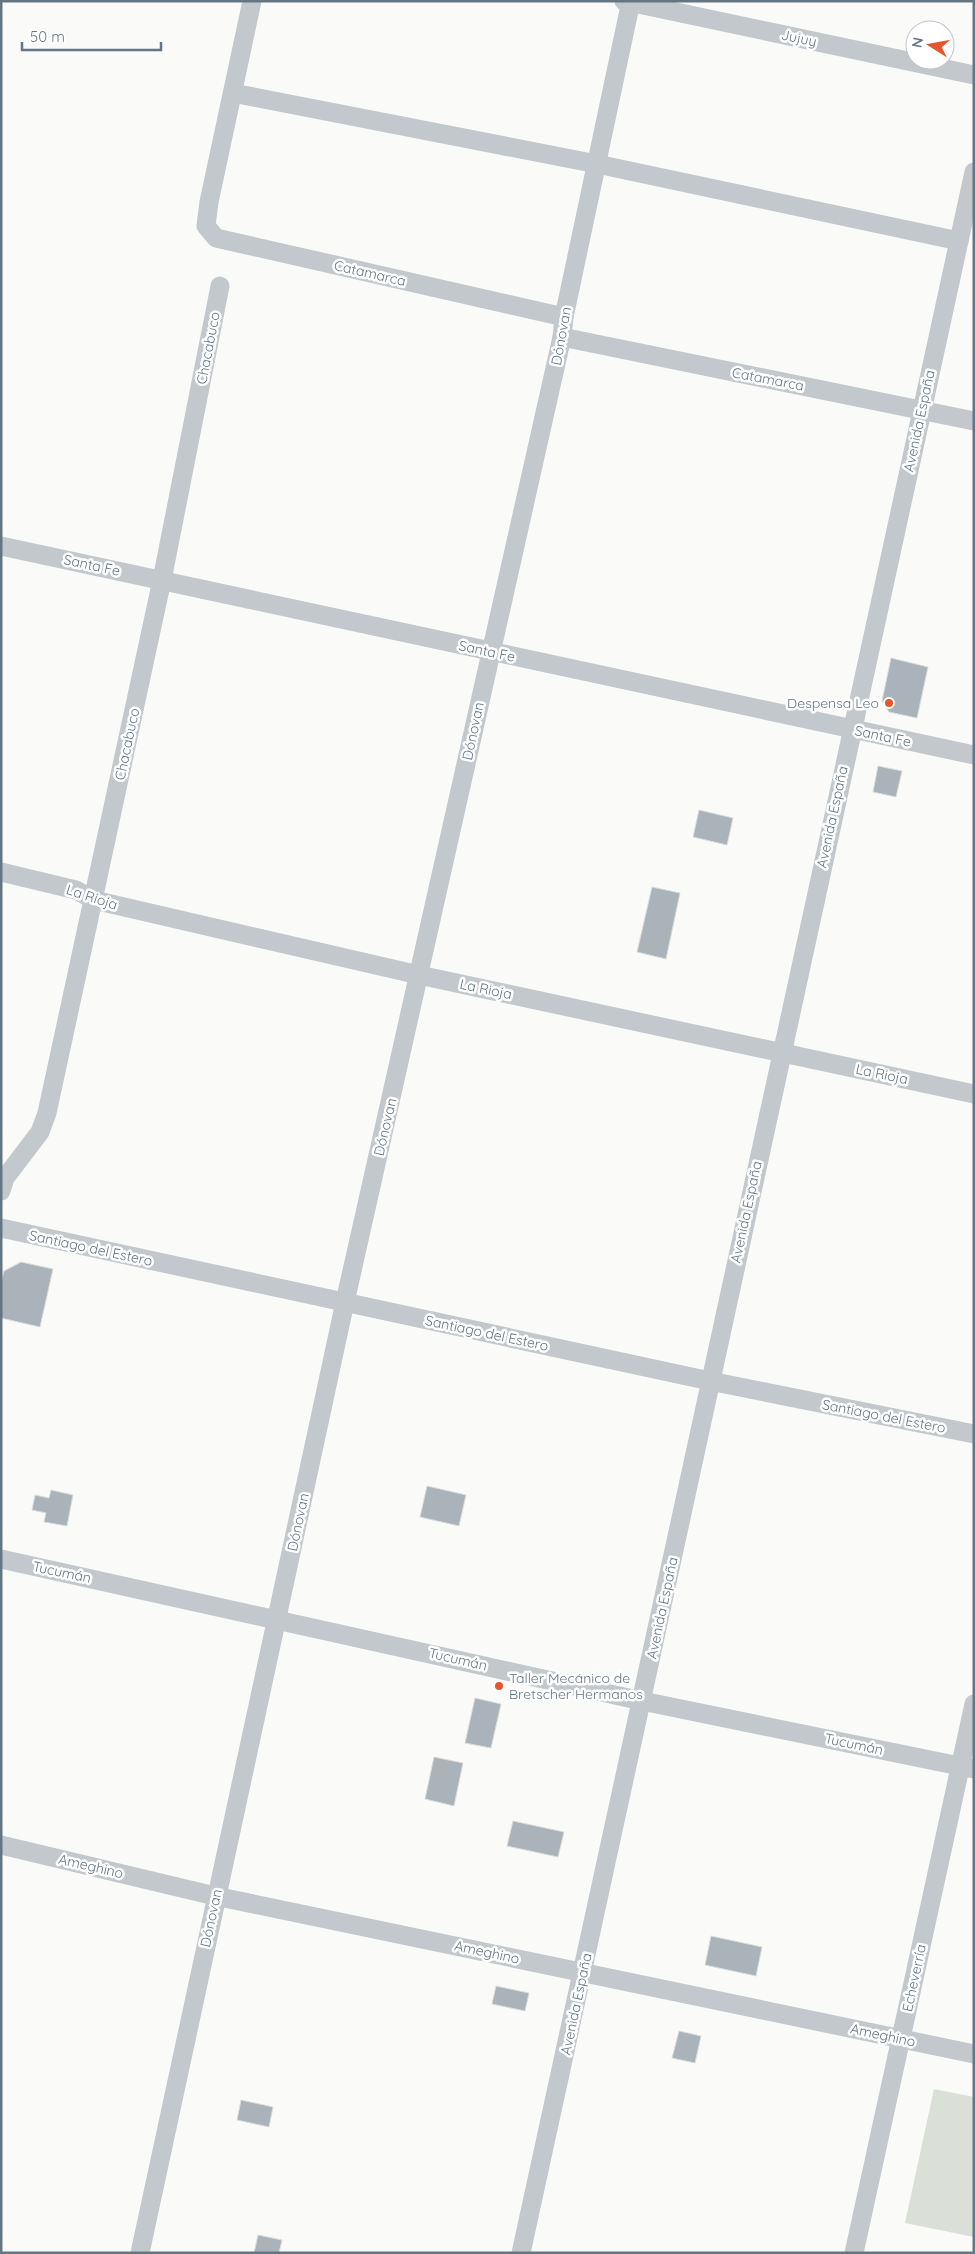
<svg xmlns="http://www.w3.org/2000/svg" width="975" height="2254" font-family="Quicksand,sans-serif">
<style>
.green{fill:#dadfd7}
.building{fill:#aab3b9;stroke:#dcdcda}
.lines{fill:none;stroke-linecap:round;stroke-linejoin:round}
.minor{stroke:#c3c8cc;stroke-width:19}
.poi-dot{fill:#e4572e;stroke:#fff;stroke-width:2}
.labels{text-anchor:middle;stroke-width:5;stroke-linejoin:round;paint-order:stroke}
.street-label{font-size:14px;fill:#657683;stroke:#fff}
.poi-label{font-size:14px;fill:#657683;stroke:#fff;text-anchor:end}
</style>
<rect width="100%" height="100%" fill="#fafaf8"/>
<polygon class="green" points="934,2089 974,2097 974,2237 905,2223"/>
<g class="building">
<polygon points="891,658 928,667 917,718 889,712 882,701"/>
<polygon points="878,766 902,771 896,797 873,792"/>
<polygon points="699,810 733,818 727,845 693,837"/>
<polygon points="652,887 680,893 666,959 637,952"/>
<polygon points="21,1262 53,1269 40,1327 1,1318 1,1282 4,1271"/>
<polygon points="427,1486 466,1495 459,1526 420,1517"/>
<polygon points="51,1490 73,1495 67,1526 44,1522 46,1513 32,1510 35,1495 49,1498"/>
<polygon points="475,1698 501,1704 491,1748 465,1743"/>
<polygon points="434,1757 463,1763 454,1806 425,1799"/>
<polygon points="513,1821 564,1832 558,1857 507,1846"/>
<polygon points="711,1936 762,1947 756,1976 705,1965"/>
<polygon points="496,1986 529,1993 525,2011 492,2004"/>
<polygon points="679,2031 701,2036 695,2063 672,2058"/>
<polygon points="241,2100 273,2107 269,2127 237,2120"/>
<polygon points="258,2235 282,2240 279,2253 254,2253"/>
</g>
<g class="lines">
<g class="minor">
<polyline points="252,1 209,202 206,226 216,238 564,317"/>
<polyline points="624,1 974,75"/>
<polyline points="233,93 597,164 959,241"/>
<polyline points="562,337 974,421"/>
<polyline points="1,546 974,755"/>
<polyline points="1,872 76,890 94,900 419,975 974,1094"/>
<polyline points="1,1191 5,1178 40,1132 47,1113 162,580 220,286"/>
<polyline points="1,1228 710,1381 974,1434"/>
<polyline points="1,1559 642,1701 974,1769"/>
<polyline points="1,1845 215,1896 974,2054"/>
<polyline points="140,2253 345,1302 562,337 564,317 631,1"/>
<polyline points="521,2253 974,172"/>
<polyline points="854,2253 974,1704"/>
</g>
</g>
<g class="poi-dot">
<circle cx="889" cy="703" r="5"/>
<circle cx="499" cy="1686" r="5"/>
</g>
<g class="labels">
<g class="street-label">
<text transform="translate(799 38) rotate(12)" y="5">Jujuy</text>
<text transform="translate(370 273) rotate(13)" y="5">Catamarca</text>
<text transform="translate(561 336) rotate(-80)" y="5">Dónovan</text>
<text transform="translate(208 348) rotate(-79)" y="5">Chacabuco</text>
<text transform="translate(768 379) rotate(11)" y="5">Catamarca</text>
<text transform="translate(919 421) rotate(-78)" y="5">Avenida España</text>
<text transform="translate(92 565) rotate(12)" y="5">Santa Fe</text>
<text transform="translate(487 651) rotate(12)" y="5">Santa Fe</text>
<text transform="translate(473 731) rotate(-78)" y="5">Dónovan</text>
<text transform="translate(883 736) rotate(12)" y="5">Santa Fe</text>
<text transform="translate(127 744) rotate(-78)" y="5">Chacabuco</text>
<text transform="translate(832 817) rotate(-78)" y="5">Avenida España</text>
<text transform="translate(92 897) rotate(18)" y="5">La Rioja</text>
<text transform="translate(486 989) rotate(12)" y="5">La Rioja</text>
<text transform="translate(882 1074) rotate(12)" y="5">La Rioja</text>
<text transform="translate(385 1127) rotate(-77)" y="5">Dónovan</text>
<text transform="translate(746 1212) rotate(-78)" y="5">Avenida España</text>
<text transform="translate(91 1248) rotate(12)" y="5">Santiago del Estero</text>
<text transform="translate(487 1333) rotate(12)" y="5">Santiago del Estero</text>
<text transform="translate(884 1416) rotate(11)" y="5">Santiago del Estero</text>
<text transform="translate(298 1522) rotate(-78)" y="5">Dónovan</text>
<text transform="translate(62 1572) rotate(12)" y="5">Tucumán</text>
<text transform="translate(662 1608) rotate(-78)" y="5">Avenida España</text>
<text transform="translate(458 1659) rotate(13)" y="5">Tucumán</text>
<text transform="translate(854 1744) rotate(12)" y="5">Tucumán</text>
<text transform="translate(91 1866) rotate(13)" y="5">Ameghino</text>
<text transform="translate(211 1918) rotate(-78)" y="5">Dónovan</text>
<text transform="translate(487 1952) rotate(12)" y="5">Ameghino</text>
<text transform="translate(914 1978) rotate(-78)" y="5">Echeverría</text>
<text transform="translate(576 2004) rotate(-78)" y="5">Avenida España</text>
<text transform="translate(883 2035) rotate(12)" y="5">Ameghino</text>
</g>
<g class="poi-label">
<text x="879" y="708">Despensa Leo</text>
<text x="509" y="1683" text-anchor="start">Taller Mecánico de<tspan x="509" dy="16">Bretscher Hermanos</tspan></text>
</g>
</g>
<rect width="975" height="2254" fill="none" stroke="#657683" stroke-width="5"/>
<g transform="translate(930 45) rotate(281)"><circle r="24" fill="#ffffff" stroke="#c1c8cd"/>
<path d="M0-4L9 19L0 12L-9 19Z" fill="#e4572e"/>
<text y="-8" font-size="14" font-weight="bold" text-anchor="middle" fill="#657683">N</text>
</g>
<path d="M22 42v8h139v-8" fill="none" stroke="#657683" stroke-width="2.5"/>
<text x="30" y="42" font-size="15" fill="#657683" stroke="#ffffff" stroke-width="4" paint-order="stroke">50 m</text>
</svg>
